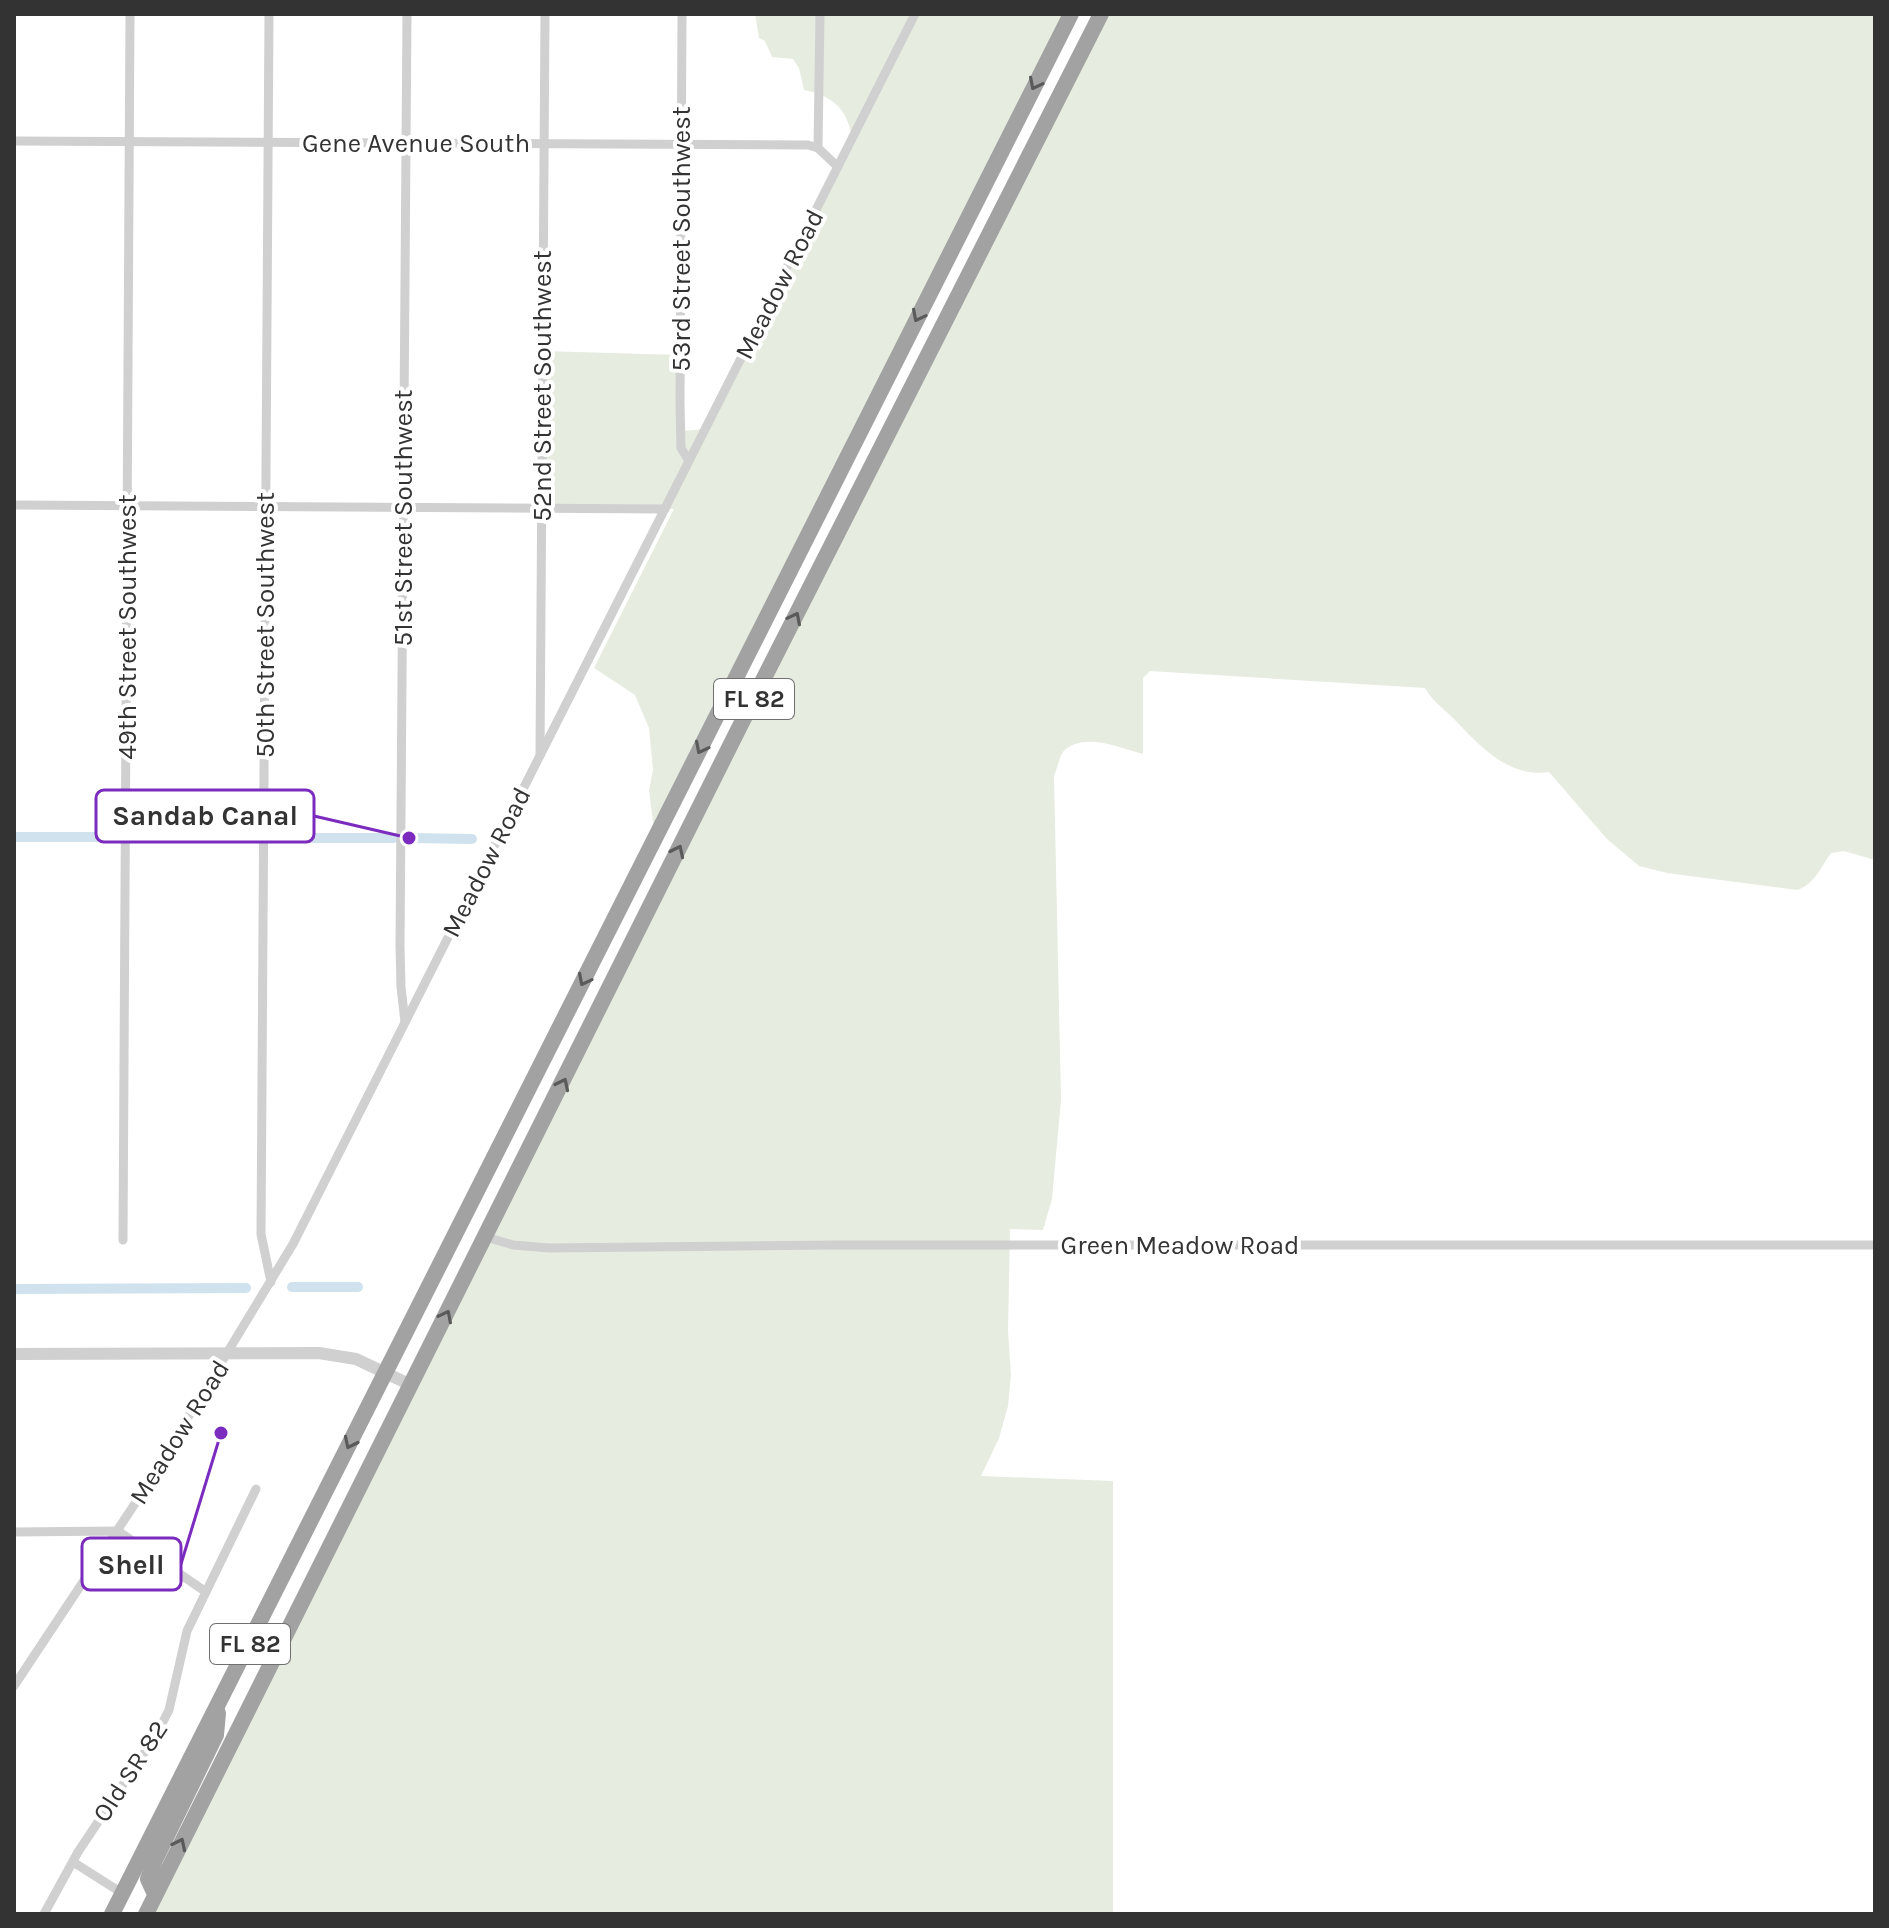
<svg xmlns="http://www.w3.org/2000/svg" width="1889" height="1928" font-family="Karla,sans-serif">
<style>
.green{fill:#e6ecdf}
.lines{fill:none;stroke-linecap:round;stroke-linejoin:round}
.canal{stroke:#cfe2ee;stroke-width:10}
.minor{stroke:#d0d0d0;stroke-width:9}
.tertiary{stroke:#d0d0d0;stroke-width:12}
.trunk{stroke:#a2a2a2;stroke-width:16}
.oneway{stroke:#5a5a5a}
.labels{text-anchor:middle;stroke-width:8;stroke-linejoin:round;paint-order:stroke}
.shield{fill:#fff;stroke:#707070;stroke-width:2}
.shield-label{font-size:24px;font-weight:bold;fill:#333}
.street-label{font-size:26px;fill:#333;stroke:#fff}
.leader{fill:none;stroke:#7b2cbf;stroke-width:3}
.callout-dot{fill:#7b2cbf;stroke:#fff;stroke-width:3}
.callout{fill:#fff;stroke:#7b2cbf;stroke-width:3}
.callout-label{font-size:28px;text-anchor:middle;font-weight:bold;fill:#333}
</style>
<rect width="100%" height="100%" fill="#fff"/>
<g class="green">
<path d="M755,14H1065L654,830L649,790L653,770L649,728L635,695L594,668L674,509L541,505L542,351L680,355L682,431L708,429L852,139C848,109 833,96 804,90L799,68L793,59L772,57L765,41L759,38Z"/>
<path d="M1107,14H1875V860L1844,851L1831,853C1820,868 1815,884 1797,890L1667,873L1639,866L1607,839L1549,772C1508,778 1480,746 1454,719C1442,707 1434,703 1425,688L1150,671L1143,678V754C1120,748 1082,731 1063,752C1059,758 1057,769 1054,776L1061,1100L1052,1199L1043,1230L1010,1229L1008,1331L1011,1375L1008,1406L999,1438L981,1476L1113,1481V1914H152L764,690Z"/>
</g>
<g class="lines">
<g class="canal">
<polyline points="14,837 118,837"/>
<polyline points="134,837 256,838"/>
<polyline points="271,838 394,838"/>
<polyline points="409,838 472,839"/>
<polyline points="292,1287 358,1287"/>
<polyline points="14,1289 246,1288"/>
</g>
<g class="minor">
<polyline points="269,14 261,1234 271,1282"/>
<polyline points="682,14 680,402 681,448 689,461"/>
<polyline points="820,14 818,148 838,167"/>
<polyline points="14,141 808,145 818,148"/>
<polyline points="14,505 665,509"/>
<polyline points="540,755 545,14"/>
<polyline points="405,1022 401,987 400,946 407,14"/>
<polyline points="486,1237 513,1245 549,1248 835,1245 1875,1245"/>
<polyline points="123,1240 130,14"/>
<polyline points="14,1532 118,1531 206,1592"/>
<polyline points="14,1686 144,1490 293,1244 915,14"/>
<polyline points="73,1862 122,1893"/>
<polyline points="44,1914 78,1852 156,1735 169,1710 187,1631 256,1489"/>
</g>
<polyline class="tertiary" points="14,1354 319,1353 356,1359 411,1385"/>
<g class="trunk">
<polyline points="155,1894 148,1879 155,1860 216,1735 218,1713"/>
<polyline points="112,1914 1071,14"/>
<polyline points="146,1914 759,688 1101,14"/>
</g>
</g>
<defs><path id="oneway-chevron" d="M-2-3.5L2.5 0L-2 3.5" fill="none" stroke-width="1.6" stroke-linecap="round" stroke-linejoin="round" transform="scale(2)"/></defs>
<g class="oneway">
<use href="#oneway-chevron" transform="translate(1035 84) rotate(117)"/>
<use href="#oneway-chevron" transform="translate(918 316) rotate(117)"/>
<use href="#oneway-chevron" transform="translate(795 618) rotate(-63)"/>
<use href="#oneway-chevron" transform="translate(701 748) rotate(117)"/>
<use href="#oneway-chevron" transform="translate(678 851) rotate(-64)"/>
<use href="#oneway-chevron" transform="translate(584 980) rotate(117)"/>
<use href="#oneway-chevron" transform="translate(563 1084) rotate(-64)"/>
<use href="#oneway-chevron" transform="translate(446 1316) rotate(-63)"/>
<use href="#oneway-chevron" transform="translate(350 1443) rotate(116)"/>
<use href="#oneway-chevron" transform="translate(180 1844) rotate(-64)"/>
</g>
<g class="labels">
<g class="shield">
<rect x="714" y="679" width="80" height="40" rx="6"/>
<rect x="210" y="1624" width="80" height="40" rx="6"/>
</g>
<g class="shield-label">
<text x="754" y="707">FL 82</text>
<text x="250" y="1652">FL 82</text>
</g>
<g class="street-label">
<text x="416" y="152">Gene Avenue South</text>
<text transform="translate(681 239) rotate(-90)" y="9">53rd Street Southwest</text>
<text transform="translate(779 284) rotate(-63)" y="9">Meadow Road</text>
<text transform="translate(542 386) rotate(-90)" y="9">52nd Street Southwest</text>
<text transform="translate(403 518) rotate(-90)" y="9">51st Street Southwest</text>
<text transform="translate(265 625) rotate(-90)" y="9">50th Street Southwest</text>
<text transform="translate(127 627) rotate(-90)" y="9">49th Street Southwest</text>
<text transform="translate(486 862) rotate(-63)" y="9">Meadow Road</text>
<text x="1180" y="1254">Green Meadow Road</text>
<text transform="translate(179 1432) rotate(-58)" y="9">Meadow Road</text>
<text transform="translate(130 1771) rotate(-57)" y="9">Old SR 82</text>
</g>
</g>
<path class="leader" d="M409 838L314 816M221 1433L181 1564"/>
<g class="callout-dot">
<circle cx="409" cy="838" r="8"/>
<circle cx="221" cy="1433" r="8"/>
</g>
<g class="callout">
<rect x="96" y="790" width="218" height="52" rx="8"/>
<rect x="82" y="1538" width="99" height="52" rx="8"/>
</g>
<g class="callout-label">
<text x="205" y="825">Sandab Canal</text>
<text x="131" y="1574">Shell</text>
</g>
<rect width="1889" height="1928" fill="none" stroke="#333333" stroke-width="32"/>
</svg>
